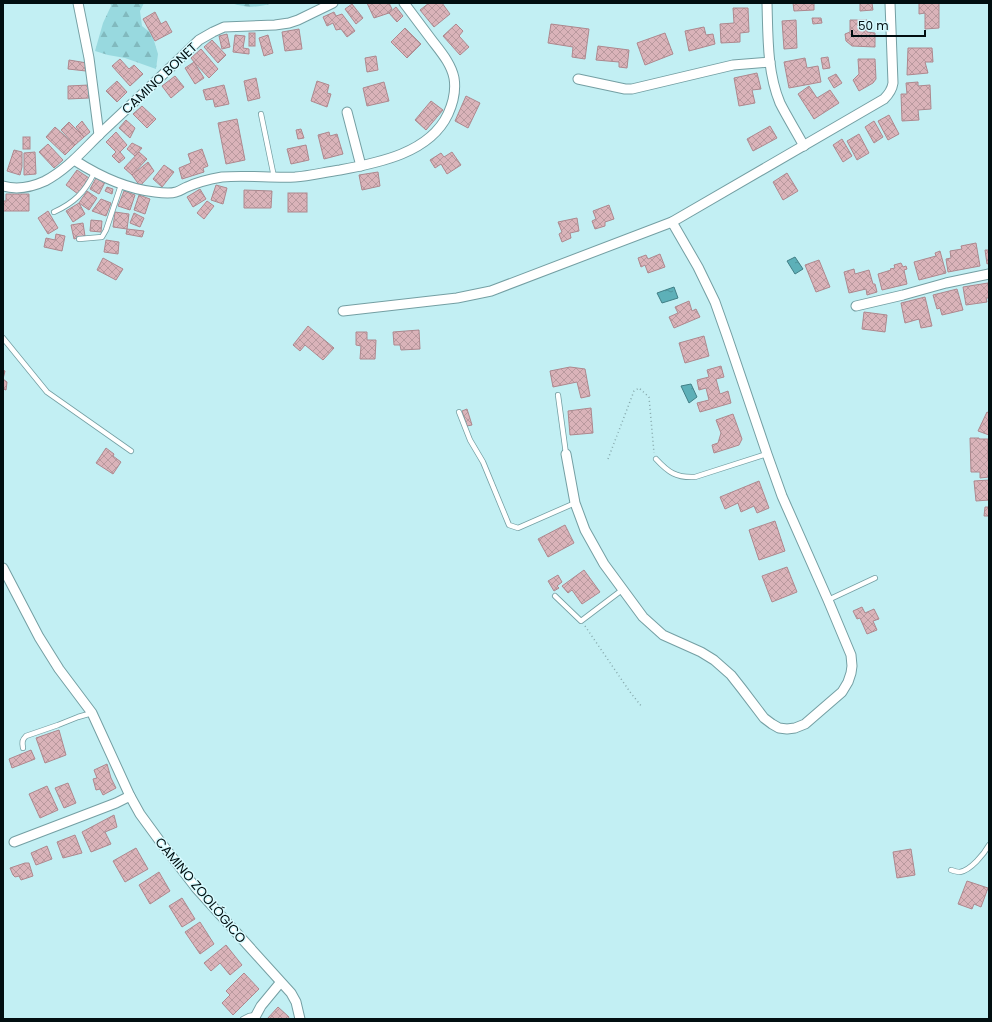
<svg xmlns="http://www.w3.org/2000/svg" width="992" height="1022" font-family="Poppins,sans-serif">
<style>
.forest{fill:url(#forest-firs)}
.water{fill:url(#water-ripples);stroke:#417f86}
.building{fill:url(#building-cross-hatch);stroke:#ad888e}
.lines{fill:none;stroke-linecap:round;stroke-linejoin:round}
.lane-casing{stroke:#749fa3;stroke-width:6}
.street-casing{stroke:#749fa3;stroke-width:11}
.path{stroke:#86a9ac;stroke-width:1.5;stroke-dasharray:1 3;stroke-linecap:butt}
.lane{stroke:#fff;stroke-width:4.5}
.street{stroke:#fff;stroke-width:9}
.labels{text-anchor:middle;stroke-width:3;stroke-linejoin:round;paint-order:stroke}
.street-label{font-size:13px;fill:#010e10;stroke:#d7fafe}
</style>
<defs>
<pattern id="forest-firs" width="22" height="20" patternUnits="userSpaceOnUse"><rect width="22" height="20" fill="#98d9df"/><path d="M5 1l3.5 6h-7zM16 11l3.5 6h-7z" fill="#81b9be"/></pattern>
<pattern id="water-ripples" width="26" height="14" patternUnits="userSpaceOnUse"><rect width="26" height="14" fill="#5db0b8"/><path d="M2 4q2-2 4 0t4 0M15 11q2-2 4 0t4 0" fill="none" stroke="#4f969d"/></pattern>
<pattern id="building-cross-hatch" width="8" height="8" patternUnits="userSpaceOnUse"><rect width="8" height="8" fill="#dab3b9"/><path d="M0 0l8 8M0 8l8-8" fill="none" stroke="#b9999e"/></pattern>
</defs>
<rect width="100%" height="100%" fill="#c2eff3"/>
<g class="forest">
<polygon points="110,3 144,3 140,11 142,26 152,34 158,54 156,69 125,58 108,55 95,51 103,23 111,6"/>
<path d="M231,3H273C257,8 247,8 231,3Z"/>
</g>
<g class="water">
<polygon points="795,257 803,269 795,274 787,261"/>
<polygon points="674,287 678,298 662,303 657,293"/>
<polygon points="691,384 697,397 689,403 681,386"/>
</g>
<g class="building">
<polygon points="367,3 389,3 392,9 389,13 374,18"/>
<polygon points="429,3 442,3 450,14 434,27 420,10"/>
<polygon points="793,3 814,3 814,10 794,11"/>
<polygon points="860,3 872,3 873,10 860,11"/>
<polygon points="919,3 939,3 939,28 925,29 925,13 919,14"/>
<polygon points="352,4 363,18 356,24 345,9"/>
<polygon points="396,7 403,16 397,22 389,13"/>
<polygon points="733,8 748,8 749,32 740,33 740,42 721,43 720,24 734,23"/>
<polygon points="155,12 161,24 166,21 172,32 155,41 143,19"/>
<polygon points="334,12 336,16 342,14 355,31 347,37 341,29 336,30 333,23 327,26 323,17"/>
<polygon points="812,18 821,18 822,23 813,24"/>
<polygon points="796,20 797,48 784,49 782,21"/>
<polygon points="850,20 867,20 867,32 875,33 875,47 852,46 846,41 845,34 850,32"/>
<polygon points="456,24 463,31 459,36 469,47 460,55 443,36"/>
<polygon points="551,24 589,29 585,59 572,57 573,47 548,43"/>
<polygon points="704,27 706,35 713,34 715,44 689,51 685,31"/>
<polygon points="405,28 421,44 407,58 391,42"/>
<polygon points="299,29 302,49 285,51 282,32"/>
<rect x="249" y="33" width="6" height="13"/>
<polygon points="665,33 673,54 645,65 637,43"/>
<polygon points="227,34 230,47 222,49 219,36"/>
<polygon points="235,35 245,36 243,48 249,49 249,54 233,52"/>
<polygon points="268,35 273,53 264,56 259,38"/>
<polygon points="212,40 226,55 218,63 204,47"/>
<polygon points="598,46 629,50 627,68 619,67 619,62 596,60"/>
<polygon points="908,48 932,48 933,62 925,62 928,73 907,75"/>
<polygon points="201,49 218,69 209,78 194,62 191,58"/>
<polygon points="376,56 378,70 367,72 365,58"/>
<polygon points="828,57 830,68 823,69 821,58"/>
<polygon points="805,58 807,68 818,66 821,82 789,88 784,62"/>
<polygon points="120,59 129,69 134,65 143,74 130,86 112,66"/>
<polygon points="858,59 875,59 876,79 873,83 859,91 853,80 859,74"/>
<polygon points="69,60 87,63 86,71 68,69"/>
<polygon points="194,62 204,78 195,84 185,68"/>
<polygon points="757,73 761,89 752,90 755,103 739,106 734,78"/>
<polygon points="836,74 842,83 834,88 828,78"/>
<polygon points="175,76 184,87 171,98 162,86"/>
<polygon points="256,78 260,98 248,101 244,81"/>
<polygon points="117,81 127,92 117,102 106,91"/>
<polygon points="317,81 329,85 327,93 331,94 327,107 311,101"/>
<polygon points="384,82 389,101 367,106 363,88"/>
<polygon points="918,82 918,86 930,85 931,109 918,110 919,120 902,121 901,94 907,94 906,83"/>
<polygon points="89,85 89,98 68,99 68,86"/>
<polygon points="224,85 229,104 215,107 213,99 206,100 203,90"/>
<polygon points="809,86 817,98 830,90 839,103 814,119 798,94"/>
<polygon points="466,96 480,103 468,128 455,121"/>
<polygon points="431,101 443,110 426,130 415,120"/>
<polygon points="142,106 156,119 147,128 133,114"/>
<polygon points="889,115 899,134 888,140 878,121"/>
<polygon points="237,119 245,160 226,164 218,123"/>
<polygon points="126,120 135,128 130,138 119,128"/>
<polygon points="82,121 90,132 84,137 76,127"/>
<polygon points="874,121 883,137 874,143 865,127"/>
<polygon points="69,122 84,137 75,145 61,130"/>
<polygon points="770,126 777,138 753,151 747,139"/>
<polygon points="55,127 75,145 65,155 46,137"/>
<polygon points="301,129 304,138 298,139 296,130"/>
<polygon points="116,132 127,145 120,152 125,158 119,163 112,156 116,152 106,142"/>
<polygon points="329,132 330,136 337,134 343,154 324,159 318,135"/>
<polygon points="859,134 869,153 857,160 847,141"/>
<rect x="23" y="137" width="7" height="12"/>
<polygon points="842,139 852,156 843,162 833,145"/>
<polygon points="132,143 142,148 135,156 127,149"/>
<polygon points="48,144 63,160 54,168 39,152"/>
<polygon points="306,145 309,160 291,164 287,149"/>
<polygon points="202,149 208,166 203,168 204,172 182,179 179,168 191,163 188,154"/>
<polygon points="14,150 22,152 22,167 20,175 7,171"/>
<polygon points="35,152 36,174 24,175 24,153"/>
<polygon points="139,152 147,159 132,175 124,168"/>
<polygon points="452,152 461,165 447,174 441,164 435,168 430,160 441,153 444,157"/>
<polygon points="148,162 154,171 140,186 132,175"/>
<polygon points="164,165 174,172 162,187 153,179"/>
<polygon points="77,170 89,178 78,194 66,185"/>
<polygon points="378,172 380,186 362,190 359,175"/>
<polygon points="787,173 798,191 783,200 773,182"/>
<polygon points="96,178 105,182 99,194 90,189"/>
<polygon points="216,185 227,188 223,204 211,200"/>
<polygon points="107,187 113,189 112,194 105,191"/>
<polygon points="200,189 206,199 193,207 187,197"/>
<polygon points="244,190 272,191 271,208 244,208"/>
<polygon points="87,191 97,198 89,210 79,203"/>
<polygon points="124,191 135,195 130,210 118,206"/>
<rect x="288" y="193" width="19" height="19"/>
<polygon points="6,194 29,194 29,211 3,211 3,201 6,201"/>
<polygon points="139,195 150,199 145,214 134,210"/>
<polygon points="101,199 111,203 106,216 92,211"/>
<polygon points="207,201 214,206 204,219 197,213"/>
<polygon points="79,203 85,214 73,222 66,211"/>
<polygon points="609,205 614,219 605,222 605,226 595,229 592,221 596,219 593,211"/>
<polygon points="48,211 58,228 48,234 38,218"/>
<polygon points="115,212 129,214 127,229 113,227"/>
<polygon points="134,213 144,218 140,227 130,223"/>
<polygon points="577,218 579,231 570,233 571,238 562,242 559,234 562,232 558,222"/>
<polygon points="91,220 102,221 101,232 90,231"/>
<polygon points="83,223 85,236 74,239 71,225"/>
<polygon points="127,229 144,231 142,237 126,234"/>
<polygon points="56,234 65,236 62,251 44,247 46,238 55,240"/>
<polygon points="106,240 119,242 118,254 104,252"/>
<polygon points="976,243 980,266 948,272 946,259 951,258 950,251 962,249 961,246"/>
<polygon points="985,250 989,250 989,263 987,264"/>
<polygon points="940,251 946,273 919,280 914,262 936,256 935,253"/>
<polygon points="660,254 665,267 648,273 645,265 641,267 638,258 646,255 648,259"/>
<polygon points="103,258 123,269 116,280 97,270"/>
<polygon points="819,260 830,287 816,292 805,265"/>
<polygon points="901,263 903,267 906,266 907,269 904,270 907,284 882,290 878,274 891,270 890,269 895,268 894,265"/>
<polygon points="854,269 855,274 869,270 873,284 875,284 877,292 867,295 866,289 849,293 844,272"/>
<polygon points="988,283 989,298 986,298 987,302 966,305 963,287"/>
<polygon points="957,289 963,310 942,315 940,308 937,309 933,295"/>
<polygon points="925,297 932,326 921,328 919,319 905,323 901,303"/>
<polygon points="689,301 692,311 696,309 700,317 674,328 669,317 678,313 675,307"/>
<polygon points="864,312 887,315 885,332 862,329"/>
<polygon points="308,326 334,348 323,360 305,345 300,351 293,345"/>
<polygon points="419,330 420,349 401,350 400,345 394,345 393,332"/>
<polygon points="356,332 367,332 367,340 376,340 375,359 360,359 361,346 356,345"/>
<polygon points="704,336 709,356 685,363 679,343"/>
<polygon points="721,366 724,377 716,379 720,394 728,391 731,403 700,412 697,403 709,400 706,388 699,390 697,380 709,377 707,370"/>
<polygon points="570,367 585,369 590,396 581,398 577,382 553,387 550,371"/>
<polygon points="3,370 5,371 3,379 7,382 6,390 3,389"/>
<polygon points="591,408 593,433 570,435 568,411"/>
<polygon points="467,409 472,425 467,426 462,411"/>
<polygon points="987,412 989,413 989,435 978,431"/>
<polygon points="733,414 742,439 739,445 714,453 712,445 718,443 721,433 716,420"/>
<polygon points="970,438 979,438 979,439 988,439 988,459 989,459 989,477 980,478 980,472 971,472"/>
<polygon points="106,448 114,454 113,456 121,462 113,474 96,463"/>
<polygon points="989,480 989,500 976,501 974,481"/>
<polygon points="759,481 769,508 757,513 754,506 741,512 738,503 725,509 720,497"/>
<polygon points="985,507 989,507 989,516 984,516"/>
<polygon points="775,521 785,551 759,560 749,530"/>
<polygon points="565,525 574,543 548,557 538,539"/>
<polygon points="787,567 797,592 772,602 762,576"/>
<polygon points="584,570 600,592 582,604 572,590 568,593 562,586"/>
<polygon points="558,575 562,582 557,586 559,588 554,591 548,581"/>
<polygon points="862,607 865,613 874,609 879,619 873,621 877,630 867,634 860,618 857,619 853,611"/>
<polygon points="59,730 66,755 45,763 36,738"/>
<polygon points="31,750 35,759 12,768 9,759"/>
<polygon points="107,764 111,778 116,788 103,795 100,789 96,790 93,779 97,778 94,770"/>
<polygon points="68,783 76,803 64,808 55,788"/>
<polygon points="47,786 58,810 40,818 29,794"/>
<polygon points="114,815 117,827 105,832 111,844 91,852 82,832"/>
<polygon points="75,835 82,853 63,858 57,842"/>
<polygon points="47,846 52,859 36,865 31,853"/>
<polygon points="136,848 148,869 125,882 113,861"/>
<polygon points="911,849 915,875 897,878 893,852"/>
<polygon points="25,863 29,863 33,876 21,880 19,876 15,877 13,875 10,868"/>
<polygon points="159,872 170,891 150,904 139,885"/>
<polygon points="967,881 988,888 981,907 974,904 972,909 958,904"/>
<polygon points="182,898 195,919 182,927 169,906"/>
<polygon points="200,922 214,944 200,954 185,932"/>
<polygon points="226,945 242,965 230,975 220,963 211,971 204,963"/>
<polygon points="244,973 259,989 233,1015 222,1003 230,995 226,991"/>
<polygon points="278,1007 289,1017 288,1019 267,1019"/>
</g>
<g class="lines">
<g class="lane-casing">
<g id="lane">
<polyline points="261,114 274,177"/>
<path d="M54,212C74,203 85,192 94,173"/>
<polyline points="79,239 102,237 106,230 121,185"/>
<polyline points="3,338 47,392 131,451"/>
<polyline points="558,395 566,454"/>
<polyline points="459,412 470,440 483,462 509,525 518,528 575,503"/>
<path d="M656,459C668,472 676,478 695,477L767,454"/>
<polyline points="555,596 581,621 622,590"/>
<polyline points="828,600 875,578"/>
<path d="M23,748C22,742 22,740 26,736L58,725L78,717L92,713"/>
<path d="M951,870C954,871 957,872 960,872C971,870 984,854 989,845"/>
<polyline points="243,1019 249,1016 255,1015"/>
</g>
</g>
<g class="street-casing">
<g id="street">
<polyline points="78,3 89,58 99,135"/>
<path d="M767,3C768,36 767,72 780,103C787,117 796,131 804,146"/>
<polyline points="578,79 625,89 632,89 733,65 770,62"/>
<polyline points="347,112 361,166"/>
<path d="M74,160C99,176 125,189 155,192C162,193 170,194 176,192C180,191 184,188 187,187C198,182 210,179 222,177C246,175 271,178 295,177C310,176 325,172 340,170C378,163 430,153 448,114C453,103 456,90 454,78C451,63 440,51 431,39C422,27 413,15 404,3"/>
<path d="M3,186C17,190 32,187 45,181C68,169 84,149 103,131C135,101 167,71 199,40L213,32L224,27L275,25L289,23L298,20L333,3"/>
<polyline points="856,306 903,295 946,283 989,274"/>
<path d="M343,311L457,298L491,291L672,222L884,99C889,94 892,90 893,83L890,3"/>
<polyline points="566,454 575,503 585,530 604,564 643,617 663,635 701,652 714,660 731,675 742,689 764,718 772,724 779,728 787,729 795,728 805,724 842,692 848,682 851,673 852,666 851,655 828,600 782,496 767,454 727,336 715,302 698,267 672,222"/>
<polyline points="3,568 39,637 59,669 92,713 130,796 140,814 159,840 196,888 291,993 296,1002 300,1019"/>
<polyline points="14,842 116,803 130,796"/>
<polyline points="254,1019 261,1006 280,983"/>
</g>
</g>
<g class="path">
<polyline points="608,459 634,391 639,388 649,397 654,453"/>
<polyline points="585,626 630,692 642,707"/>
</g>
<use href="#lane" class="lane"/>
<use href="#street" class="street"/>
</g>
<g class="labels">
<g class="street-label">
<text transform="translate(159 78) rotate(-43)" y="5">CAMINO BONET</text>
<text transform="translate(201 890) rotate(50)" y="5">CAMINO ZOOLÓGICO</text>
</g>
</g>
<rect width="992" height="1022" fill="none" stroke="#010e10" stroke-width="8"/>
<path d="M852 30v6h73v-6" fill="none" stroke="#010e10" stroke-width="2"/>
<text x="858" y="30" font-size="12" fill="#010e10" stroke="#d7fafe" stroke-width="3" paint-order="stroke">50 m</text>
</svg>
